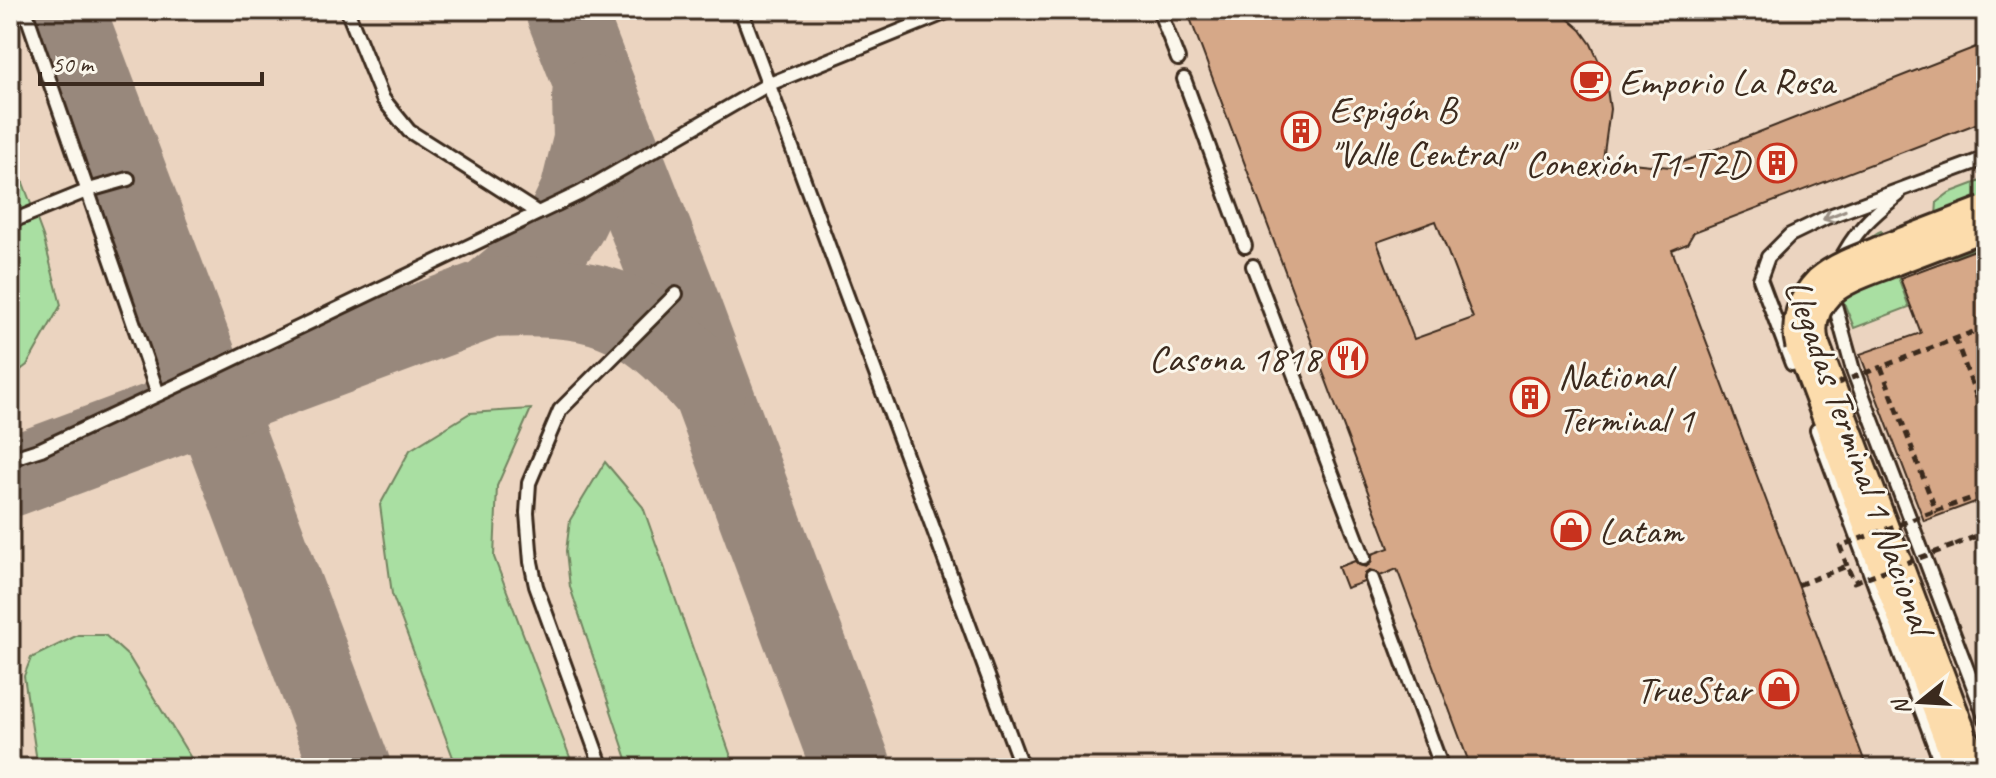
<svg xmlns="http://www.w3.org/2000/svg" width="1996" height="778" font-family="Caveat,sans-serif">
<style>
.built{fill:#ebd4c0}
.green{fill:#a9dfa2;stroke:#728460;stroke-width:2}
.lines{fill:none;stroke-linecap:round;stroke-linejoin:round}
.taxiway{stroke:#98887b;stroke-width:80}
.building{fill:#d6a888;stroke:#3b2a1e;stroke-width:2;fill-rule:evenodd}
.lane-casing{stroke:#3b2a1e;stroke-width:18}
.highway-casing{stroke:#3b2a1e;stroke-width:48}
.path{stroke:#3b2a1e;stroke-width:5;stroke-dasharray:8 6;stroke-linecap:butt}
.lane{stroke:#fbf7ec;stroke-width:12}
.highway{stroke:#fcdcac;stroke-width:42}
.highway-bridge-casing{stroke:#3b2a1e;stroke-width:48;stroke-linecap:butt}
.path-bridge{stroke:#3b2a1e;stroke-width:5;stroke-dasharray:8 6;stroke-linecap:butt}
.highway-bridge{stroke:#fcdcac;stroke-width:42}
.oneway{stroke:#9b9085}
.labels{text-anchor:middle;stroke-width:6;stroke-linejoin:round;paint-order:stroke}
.poi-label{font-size:38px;fill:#3b2a1e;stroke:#fbf7ec;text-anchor:start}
.street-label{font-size:38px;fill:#3b2a1e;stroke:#fbf7ec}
</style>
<rect width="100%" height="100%" fill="#f4e7d8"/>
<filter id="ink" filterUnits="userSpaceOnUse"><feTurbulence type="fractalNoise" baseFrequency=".0125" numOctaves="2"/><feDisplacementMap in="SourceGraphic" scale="16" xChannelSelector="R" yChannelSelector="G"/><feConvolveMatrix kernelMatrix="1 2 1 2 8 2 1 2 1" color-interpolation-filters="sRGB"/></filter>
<g filter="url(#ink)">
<rect class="built" x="10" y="10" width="1976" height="758"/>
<g class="green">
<polygon points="10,148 43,236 61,305 27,365 10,378"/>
<polygon points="1986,179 1986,245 1951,258 1936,216 1937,202 1949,193"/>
<path d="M1881,231L1909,307L1854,328C1850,316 1843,304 1841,292C1838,275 1866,236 1881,231Z"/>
<polygon points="531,409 497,486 494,557 574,768 457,768 392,594 380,505 410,450 470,413"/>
<polygon points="605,462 643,507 735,768 630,768 570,587 566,551 570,520"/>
<polygon points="78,635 105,635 129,657 197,768 38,768 24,676 31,658"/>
</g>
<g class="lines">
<g class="taxiway">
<polyline points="65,10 351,768"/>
<polyline points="565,10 676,294 852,768"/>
<polyline points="490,298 544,253 566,222 580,193 593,140 592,96"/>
<path d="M10,477L490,298C595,294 636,303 707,385"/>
</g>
</g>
<g class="building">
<path d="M1187,10H1558L1581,30L1591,44L1605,75L1610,109L1603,160L1670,167L1986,43V120L1694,232L1687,244L1672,250L1867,768H1471L1397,569L1380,576L1377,572L1370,570L1365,574L1364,582L1346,588L1338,567L1355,561L1359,565L1366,567L1371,563L1372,554L1389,548ZM1436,221L1473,318L1414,339L1377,242Z"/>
<polygon points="1986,246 1986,498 1924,521 1860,354 1921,333 1900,278"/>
</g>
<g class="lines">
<g class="lane-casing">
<g id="lane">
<polyline points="25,10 158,394"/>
<polyline points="347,10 383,99 409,131 538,213"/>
<polyline points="741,10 1022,768"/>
<polyline points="1159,10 1178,59"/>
<polyline points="1924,10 1930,12 1942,10"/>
<polyline points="1184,79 1245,246"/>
<polyline points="10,222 89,190 128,179"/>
<path d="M1838,265C1854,232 1870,217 1898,195"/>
<polyline points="1253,266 1364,558"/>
<polyline points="1832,294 1853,370 1986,719"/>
<polyline points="1792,364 1760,279 1768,257 1790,235 1827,217 1986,158"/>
<polyline points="1817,430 1943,768"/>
<polyline points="10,459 41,449 204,373 580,193 767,85 952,10"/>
<polyline points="1372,579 1442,768"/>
<polyline points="602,768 536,586 531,562 527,513 529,483 560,410 676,294"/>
</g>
</g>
<g class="highway-casing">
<polyline id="highway" points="1807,344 1967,768"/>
</g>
<g class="path">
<polyline points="1986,327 1881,367 1936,511 1986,493"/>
<polyline points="1955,338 1986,422"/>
<polyline points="1955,545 1986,532"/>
</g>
<use href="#lane" class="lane"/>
<use href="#highway" class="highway"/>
<g class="highway-bridge-casing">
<path id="highway-bridge" d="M1807,344C1802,323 1808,303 1824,287C1842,271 1870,263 1892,254C1923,242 1955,230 1986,218"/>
</g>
<g class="path-bridge">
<polyline points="1838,383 1881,367"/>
<polyline points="1847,566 1840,546 1936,511"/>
<polyline points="1798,585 1847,566 1854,582 1955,545"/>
</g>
<use href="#highway-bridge" class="highway-bridge"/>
</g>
<defs><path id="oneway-shaft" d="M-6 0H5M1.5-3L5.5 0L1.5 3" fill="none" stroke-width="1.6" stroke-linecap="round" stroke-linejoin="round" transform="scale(2)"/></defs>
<use class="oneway" href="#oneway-shaft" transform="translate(1834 215) rotate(158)"/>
</g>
<defs>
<g id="cafe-ring" transform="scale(2)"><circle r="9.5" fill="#fbf7ec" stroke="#c8321e" stroke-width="1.5"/><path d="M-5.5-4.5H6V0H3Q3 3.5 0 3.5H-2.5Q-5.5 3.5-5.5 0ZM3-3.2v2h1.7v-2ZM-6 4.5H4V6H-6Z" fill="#c8321e"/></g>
<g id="building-ring" transform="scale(2)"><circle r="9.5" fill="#fbf7ec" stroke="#c8321e" stroke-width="1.5"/><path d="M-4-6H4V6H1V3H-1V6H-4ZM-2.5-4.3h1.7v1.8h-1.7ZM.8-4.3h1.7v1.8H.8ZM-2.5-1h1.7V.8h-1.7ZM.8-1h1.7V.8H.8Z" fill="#c8321e"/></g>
<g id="restaurant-ring" transform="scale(2)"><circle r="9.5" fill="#fbf7ec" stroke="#c8321e" stroke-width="1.5"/><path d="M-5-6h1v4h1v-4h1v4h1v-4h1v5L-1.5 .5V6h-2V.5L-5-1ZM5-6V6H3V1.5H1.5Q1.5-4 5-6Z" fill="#c8321e"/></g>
<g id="shop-ring" transform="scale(2)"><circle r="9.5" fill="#fbf7ec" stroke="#c8321e" stroke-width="1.5"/><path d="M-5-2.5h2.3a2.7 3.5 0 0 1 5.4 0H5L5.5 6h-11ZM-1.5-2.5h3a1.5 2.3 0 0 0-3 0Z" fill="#c8321e"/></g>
</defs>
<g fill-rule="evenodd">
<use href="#cafe-ring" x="1591" y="81"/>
<use href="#building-ring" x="1301" y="131"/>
<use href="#building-ring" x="1777" y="163"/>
<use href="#restaurant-ring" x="1348" y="358"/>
<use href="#building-ring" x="1530" y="397"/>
<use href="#shop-ring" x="1571" y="530"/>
<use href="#shop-ring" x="1779" y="689"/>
</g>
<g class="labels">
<g class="poi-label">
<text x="1619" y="94">Emporio La Rosa</text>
<text x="1329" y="122">Espigón B<tspan x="1329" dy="44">"Valle Central"</tspan></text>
<text x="1749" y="176" text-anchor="end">Conexión T1-T2D</text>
<text x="1320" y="371" text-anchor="end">Casona 1818</text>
<text x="1558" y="388">National<tspan x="1558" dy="44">Terminal 1</tspan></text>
<text x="1599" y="543">Latam</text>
<text x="1751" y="702" text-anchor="end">TrueStar</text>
</g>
<g class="street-label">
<text transform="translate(1860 456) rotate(70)" y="13">Llegadas Terminal 1 Nacional</text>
</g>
</g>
<rect width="1996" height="778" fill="none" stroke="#fbf7ec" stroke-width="40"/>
<rect x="20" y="20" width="1956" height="738" fill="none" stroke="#3b2a1e" stroke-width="3" filter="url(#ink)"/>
<g transform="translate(1920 702) rotate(252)" stroke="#fbf7ec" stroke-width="6" paint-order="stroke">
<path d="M0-6L14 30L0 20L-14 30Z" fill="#3b2a1e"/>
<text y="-12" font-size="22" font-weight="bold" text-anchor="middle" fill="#3b2a1e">N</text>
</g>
<path d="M40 72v12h222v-12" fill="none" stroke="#3b2a1e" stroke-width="4"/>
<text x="52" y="72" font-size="24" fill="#3b2a1e" stroke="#fbf7ec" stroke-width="6" paint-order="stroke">50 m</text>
</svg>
